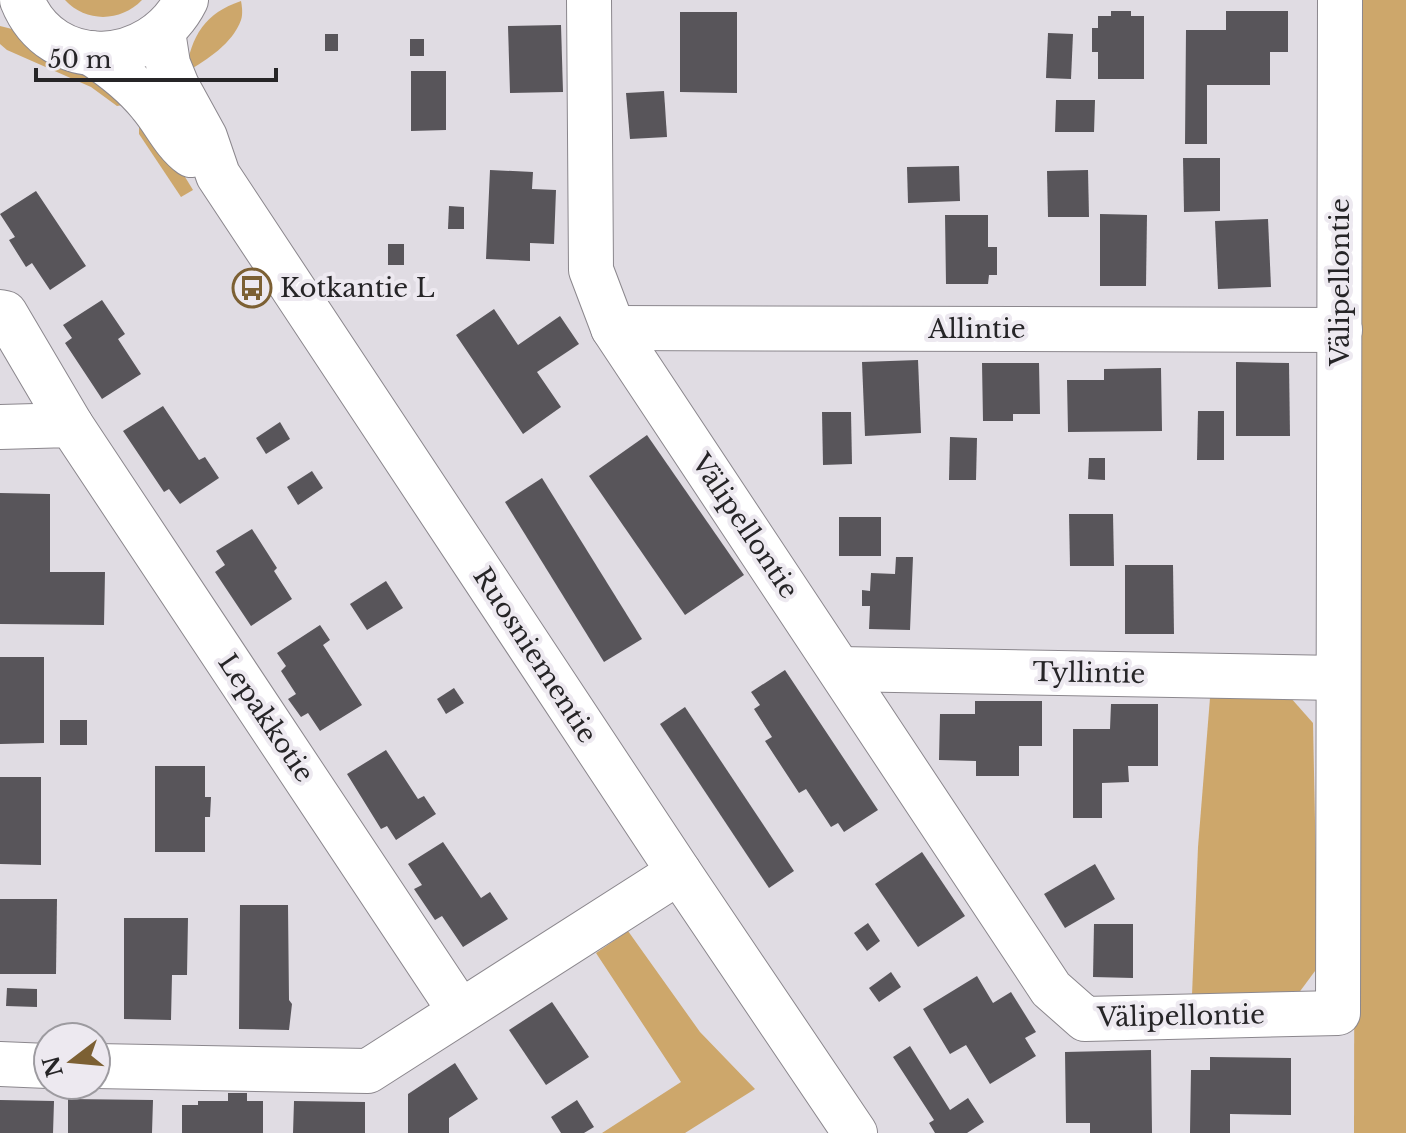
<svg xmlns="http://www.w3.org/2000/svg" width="1406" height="1133" font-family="'Libre Baskerville',serif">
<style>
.green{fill:#cda76b}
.building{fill:#58555a}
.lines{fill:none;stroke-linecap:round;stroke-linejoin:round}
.minor-casing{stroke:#8b878d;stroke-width:46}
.major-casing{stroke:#8b878d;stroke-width:46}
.minor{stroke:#fff;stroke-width:44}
.major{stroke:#fff;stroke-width:44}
.labels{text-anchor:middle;stroke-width:8;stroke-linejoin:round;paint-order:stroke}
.street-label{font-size:26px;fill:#262527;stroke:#ede9f0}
.poi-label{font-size:26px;fill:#262527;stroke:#ede9f0;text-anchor:start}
</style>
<rect width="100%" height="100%" fill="#e0dce3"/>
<g class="green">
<path d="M65,0H142C121,22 86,23 65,0Z"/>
<polygon points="1356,0 1406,0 1406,1133 1354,1133"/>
<path d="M241,1C242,6 243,14 241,20C233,43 207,60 186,72C191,36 205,13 241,1Z"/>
<polygon points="0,26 16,30 115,89 129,104 117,106 91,87 7,50 0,44"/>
<polygon points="139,123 163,141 193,190 181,197 139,134"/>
<polygon points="1290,697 1313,723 1318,967 1298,994 1192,995 1198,847 1210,698"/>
<polygon points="628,931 700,1032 755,1089 685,1133 602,1133 681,1082 596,953"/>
</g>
<g class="building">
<polygon points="1111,11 1131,11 1131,16 1144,16 1144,79 1098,79 1098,52 1092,52 1092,28 1098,28 1098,16 1111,16"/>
<polygon points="1226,11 1288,11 1288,52 1270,52 1270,85 1207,85 1207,144 1185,144 1186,30 1226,30"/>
<polygon points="680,12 737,12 737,93 680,92"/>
<polygon points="561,25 563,92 510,93 508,26"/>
<polygon points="1048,33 1073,34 1071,79 1046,78"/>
<rect x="325" y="34" width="13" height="17"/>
<rect x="410" y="39" width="14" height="17"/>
<polygon points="411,71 446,71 446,130 411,131"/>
<polygon points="664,91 667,137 630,139 626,93"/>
<polygon points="1056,100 1095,100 1094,132 1055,132"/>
<polygon points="1183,158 1220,158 1220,211 1184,212"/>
<polygon points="959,166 960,201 908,203 907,167"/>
<polygon points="490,170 533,172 532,189 556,190 554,244 530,243 530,261 486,259"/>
<polygon points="1088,170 1089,217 1048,217 1047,171"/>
<polygon points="36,191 86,266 50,290 32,263 26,267 9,240 15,237 0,214"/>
<polygon points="449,206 464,207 464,229 448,229"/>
<polygon points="1100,214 1147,215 1146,286 1100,286"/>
<polygon points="945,215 988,215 988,247 997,247 997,275 989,275 988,284 946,284"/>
<polygon points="1268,219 1271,287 1218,289 1215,221"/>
<rect x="388" y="244" width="16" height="21"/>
<polygon points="102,300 125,334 118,339 141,374 102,399 65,343 72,338 63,325"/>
<polygon points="494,309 518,345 560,316 579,344 537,372 561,407 523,434 456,335"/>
<polygon points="918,360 921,433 865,436 862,362"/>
<polygon points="1236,362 1289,363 1290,436 1236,436"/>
<polygon points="982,363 1039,363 1040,414 1013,414 1013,421 983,421"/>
<polygon points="1161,368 1162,431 1068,432 1067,380 1104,380 1104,369"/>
<polygon points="163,406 199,460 205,457 219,478 180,504 169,489 164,492 123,431"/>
<polygon points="1198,411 1224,411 1224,460 1197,460"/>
<polygon points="822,412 851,412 852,464 823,465"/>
<polygon points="280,422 290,439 266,454 256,438"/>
<polygon points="647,435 744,575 685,615 589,476"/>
<polygon points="950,437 977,438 976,480 949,480"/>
<polygon points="1089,458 1105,458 1105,480 1088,479"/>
<polygon points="312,471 323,488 298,505 287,487"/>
<polygon points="542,478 642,639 604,662 505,502"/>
<polygon points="0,493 50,494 50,572 105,572 104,625 0,624"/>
<polygon points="1069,514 1113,514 1114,566 1070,566"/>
<rect x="839" y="517" width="42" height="39"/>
<polygon points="252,529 277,568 274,571 292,599 251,626 215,572 225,565 216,551"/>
<polygon points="896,557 913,557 910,630 869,629 870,606 862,606 862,590 870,591 871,573 895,574"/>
<polygon points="1125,565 1173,565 1174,634 1125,634"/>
<polygon points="386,581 403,608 367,630 350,604"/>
<polygon points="320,625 330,640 323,645 362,705 320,731 308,713 301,717 288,699 296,694 281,671 286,666 277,653"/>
<polygon points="0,657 44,657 44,743 0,744"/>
<polygon points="785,670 878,810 844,832 838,823 831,827 806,789 799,793 765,741 772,737 754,709 760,705 751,692"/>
<polygon points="454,688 464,703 446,714 437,699"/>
<polygon points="975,701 1042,701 1042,746 1019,746 1019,776 976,776 976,761 939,760 940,714 975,714"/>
<polygon points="1111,704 1158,704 1158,766 1128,766 1129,782 1102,783 1102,818 1073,818 1073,729 1110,729"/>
<polygon points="685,707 794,871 769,888 660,724"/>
<rect x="60" y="720" width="27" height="25"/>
<polygon points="386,750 418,799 424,796 436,814 396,840 387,826 381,829 347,774"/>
<polygon points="155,766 205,766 205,797 211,797 210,817 205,817 205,852 155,852"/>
<polygon points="0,777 41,777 41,865 0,864"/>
<polygon points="443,842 481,898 490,892 508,919 463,947 442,916 435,920 414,889 422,885 408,864"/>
<polygon points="922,852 965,916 918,947 875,884"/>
<polygon points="1095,864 1115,899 1065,928 1044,894"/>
<polygon points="0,899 57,899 56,974 0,974"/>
<polygon points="240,905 288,905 289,1000 292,1004 289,1030 239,1029"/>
<polygon points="124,918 188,918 187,975 172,975 171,1020 124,1019"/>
<polygon points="868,923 880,941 867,951 854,933"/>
<polygon points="1094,924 1133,924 1133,978 1093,977"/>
<polygon points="891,972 901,987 879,1002 869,988"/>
<polygon points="977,976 993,1003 1011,992 1036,1032 1025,1038 1036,1056 990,1084 966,1045 950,1054 923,1009"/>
<polygon points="7,988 37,989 37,1007 6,1006"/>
<polygon points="552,1002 589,1057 546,1085 509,1030"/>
<polygon points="910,1046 950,1110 968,1098 984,1122 967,1133 935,1133 929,1123 934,1120 893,1057"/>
<polygon points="1151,1050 1152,1133 1090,1133 1090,1123 1066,1123 1065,1052"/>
<polygon points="1210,1057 1291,1058 1291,1115 1230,1114 1230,1133 1190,1133 1191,1070 1210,1070"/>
<polygon points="455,1063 478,1099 449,1118 449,1133 408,1133 408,1094"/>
<polygon points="228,1093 247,1093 247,1101 263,1101 263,1133 182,1133 182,1105 198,1105 198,1101 228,1101"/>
<polygon points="68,1099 153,1100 152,1133 68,1133"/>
<polygon points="0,1100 54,1101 53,1133 0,1133"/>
<polygon points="577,1100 594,1127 584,1133 561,1133 551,1117"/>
<polygon points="294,1101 365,1102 365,1133 293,1133"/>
</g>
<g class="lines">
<g class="minor-casing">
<g id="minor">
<polyline points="589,0 591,270 613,328 1051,989 1085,1019 1338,1013 1340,0"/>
<polyline points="0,312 5,313 71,425"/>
<polyline points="613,328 1340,330"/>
<polyline points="0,427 71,425 460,1011"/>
<polyline points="840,669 1338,678"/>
<polyline points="0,1064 48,1066"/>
<polyline points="96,1066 368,1071 679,872"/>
</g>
</g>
<g class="major-casing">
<g id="major">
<path d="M22,0C52,75 152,68 186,0"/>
<polyline points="163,32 168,64 177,86 205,137 218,175 679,872 855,1133"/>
<path d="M91,53C112,67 134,84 150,104C164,120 173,142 191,155"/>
</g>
</g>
<use href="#minor" class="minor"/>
<use href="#major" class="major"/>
</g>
<defs>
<g id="bus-ring" transform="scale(2)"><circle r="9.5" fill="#ede9f0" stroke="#7c6033" stroke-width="1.5"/><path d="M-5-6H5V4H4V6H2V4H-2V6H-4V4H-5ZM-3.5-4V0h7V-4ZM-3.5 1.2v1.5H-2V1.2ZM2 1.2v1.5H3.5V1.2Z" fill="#7c6033"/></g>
</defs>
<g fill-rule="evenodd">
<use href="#bus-ring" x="252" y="288"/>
</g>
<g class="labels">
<g class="street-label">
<text transform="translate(1340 282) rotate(-90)" y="9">Välipellontie</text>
<text x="977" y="338">Allintie</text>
<text transform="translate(745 526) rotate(56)" y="9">Välipellontie</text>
<text transform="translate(535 655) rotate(57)" y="9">Ruosniementie</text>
<text transform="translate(1089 673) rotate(1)" y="9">Tyllintie</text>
<text transform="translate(266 718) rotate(56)" y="9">Lepakkotie</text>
<text transform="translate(1181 1016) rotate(-1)" y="9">Välipellontie</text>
</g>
<g class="poi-label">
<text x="280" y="297">Kotkantie L</text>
</g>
</g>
<g transform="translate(72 1061) rotate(254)"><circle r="38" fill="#ede9f0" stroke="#9d9ba0" stroke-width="2"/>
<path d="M0-6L14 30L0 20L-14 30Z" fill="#7c6033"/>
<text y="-12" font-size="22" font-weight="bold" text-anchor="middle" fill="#262527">N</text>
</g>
<path d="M36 68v12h240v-12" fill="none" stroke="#262527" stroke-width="4"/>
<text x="48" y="68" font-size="24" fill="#262527" stroke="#ede9f0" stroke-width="6" paint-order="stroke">50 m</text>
</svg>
